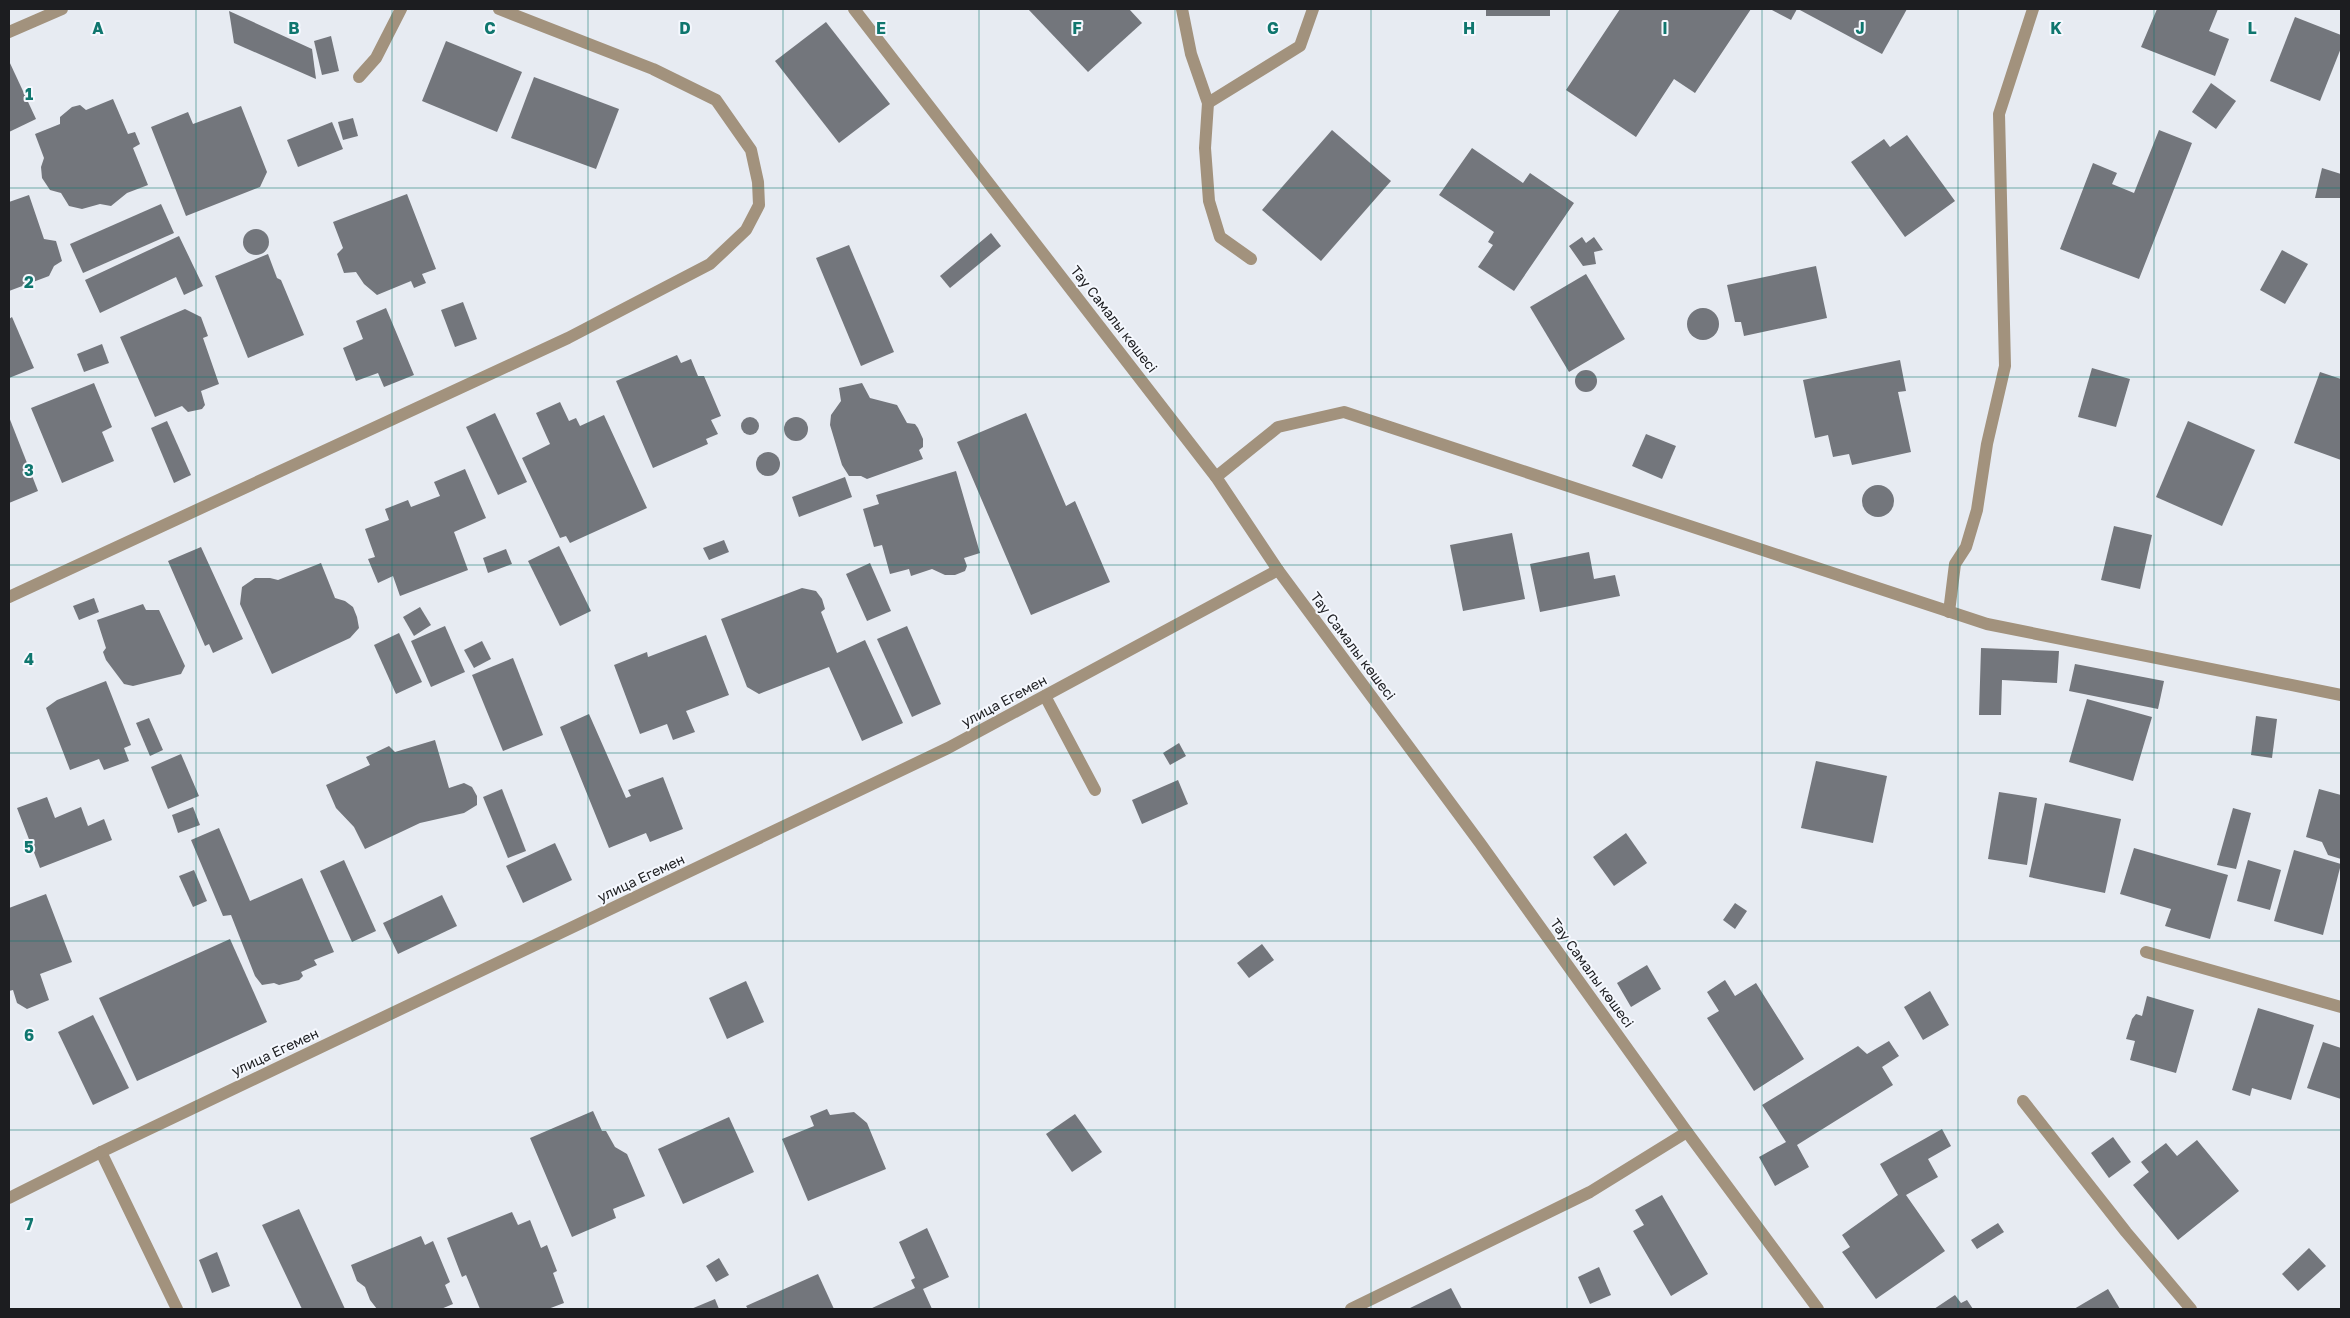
<svg xmlns="http://www.w3.org/2000/svg" width="2350" height="1318" font-family="'Golos Text',sans-serif">
<style>
.building{fill:#73767c}
.lines{fill:none;stroke-linecap:round;stroke-linejoin:round}
.minor{stroke:#a2927d;stroke-width:12}
.tertiary{stroke:#a2927d;stroke-width:12}
.grid{fill:none;stroke:#0f766e;stroke-width:1;stroke-opacity:0.55}
.labels{text-anchor:middle;stroke-width:4;stroke-linejoin:round;paint-order:stroke}
.street-label{font-size:14px;fill:#1c1d20;stroke:#f5f8fe}
.grid-label{font-size:16px;text-anchor:middle;font-weight:bold;fill:#0f766e;stroke:#f5f8fe;stroke-width:4;stroke-linejoin:round;paint-order:stroke}
</style>
<rect width="100%" height="100%" fill="#e7ebf2"/>
<g class="building">
<polygon points="1028,9 1129,9 1142,23 1088,72"/>
<rect x="1486" y="9" width="64" height="7"/>
<polygon points="1620,9 1751,9 1695,93 1674,79 1636,137 1566,90"/>
<polygon points="1770,9 1797,9 1791,20"/>
<polygon points="1798,9 1907,9 1882,54"/>
<polygon points="2157,9 2218,9 2209,31 2229,39 2215,76 2141,47"/>
<polygon points="229,11 312,49 316,79 234,43"/>
<polygon points="2295,17 2341,35 2341,48 2320,101 2270,81"/>
<polygon points="826,22 890,104 839,143 775,61"/>
<polygon points="331,36 339,71 322,75 314,41"/>
<polygon points="446,41 522,72 497,132 422,101"/>
<polygon points="9,61 36,119 9,132"/>
<polygon points="534,77 619,109 596,169 511,138"/>
<polygon points="2211,83 2236,101 2216,129 2192,112"/>
<polygon points="113,99 128,134 135,132 140,144 133,148 148,185 127,193 111,206 100,204 82,209 69,206 61,193 50,190 42,178 41,167 44,158 35,134 60,124 60,117 72,107 80,105 86,110"/>
<polygon points="241,106 267,172 260,187 186,216 151,127 188,112 193,124"/>
<polygon points="353,118 358,136 343,140 338,122"/>
<polygon points="332,122 343,149 298,167 287,140"/>
<polygon points="1332,130 1391,181 1321,261 1262,210"/>
<polygon points="2159,130 2192,143 2139,279 2060,249 2093,163 2117,173 2112,184 2134,193"/>
<polygon points="1907,135 1955,201 1905,237 1851,162 1884,139 1890,147"/>
<polygon points="1472,148 1523,183 1530,173 1574,203 1514,291 1478,267 1493,245 1488,242 1494,232 1439,195"/>
<polygon points="2322,168 2341,174 2341,198 2315,198"/>
<polygon points="407,194 436,269 422,274 426,283 414,288 411,281 377,295 364,284 356,272 344,273 337,254 343,248 333,222"/>
<polygon points="29,195 44,239 56,241 62,261 54,266 49,276 9,291 9,202"/>
<polygon points="161,204 174,233 83,273 70,244"/>
<circle cx="256" cy="242" r="13"/>
<polygon points="991,233 1001,246 950,288 940,276"/>
<polygon points="179,236 203,286 184,295 176,277 100,313 85,280"/>
<polygon points="1582,237 1586,243 1594,237 1603,250 1594,252 1596,264 1583,266 1569,246"/>
<polygon points="849,245 894,352 861,366 816,258"/>
<polygon points="2282,250 2308,264 2285,304 2260,290"/>
<polygon points="268,254 277,278 281,280 304,335 248,358 215,276"/>
<polygon points="1816,266 1827,318 1744,336 1741,322 1735,322 1727,285"/>
<polygon points="1586,274 1625,339 1569,372 1530,307"/>
<polygon points="463,302 477,339 455,347 441,310"/>
<polygon points="386,308 414,375 384,387 378,373 356,381 343,348 363,339 356,321"/>
<circle cx="1703" cy="324" r="16"/>
<polygon points="185,309 201,317 208,336 203,338 219,384 201,391 205,405 202,409 188,412 182,406 155,417 120,337"/>
<polygon points="12,317 34,368 9,378 9,319"/>
<polygon points="102,344 109,363 84,372 77,354"/>
<polygon points="677,355 681,363 691,359 698,376 704,376 721,416 711,420 718,434 706,439 708,444 653,468 616,381"/>
<polygon points="1900,360 1906,391 1898,392 1911,452 1852,465 1849,454 1833,457 1828,435 1815,438 1803,380"/>
<polygon points="2092,368 2130,379 2116,427 2078,417"/>
<circle cx="1586" cy="381" r="11"/>
<polygon points="2320,372 2341,379 2341,460 2294,443"/>
<polygon points="94,383 112,427 102,432 114,461 62,483 31,408"/>
<polygon points="862,383 870,398 897,405 907,423 915,424 918,428 923,439 923,447 919,450 923,459 867,479 861,476 849,476 842,465 830,425 831,415 841,401 839,388"/>
<polygon points="560,402 569,421 576,418 580,426 604,415 647,508 570,543 566,536 560,538 522,458 550,444 536,413"/>
<polygon points="495,413 527,482 498,495 466,427"/>
<polygon points="1026,413 1066,506 1075,501 1110,582 1031,615 957,442"/>
<polygon points="9,417 38,491 9,503"/>
<circle cx="796" cy="429" r="12"/>
<circle cx="750" cy="426" r="9"/>
<polygon points="167,421 191,475 174,483 151,428"/>
<polygon points="2188,421 2255,450 2222,526 2156,497"/>
<polygon points="1646,434 1676,446 1662,479 1632,466"/>
<circle cx="768" cy="464" r="12"/>
<polygon points="465,469 486,518 454,532 468,570 400,596 393,576 378,583 368,559 375,557 365,529 389,520 385,509 408,500 411,507 440,496 434,482"/>
<polygon points="956,471 980,553 964,558 967,566 965,571 955,575 945,575 932,569 911,576 909,569 890,574 882,545 874,547 863,509 879,504 876,495"/>
<polygon points="845,477 852,497 799,517 792,497"/>
<circle cx="1878" cy="501" r="16"/>
<polygon points="2114,526 2152,535 2140,589 2101,580"/>
<polygon points="1512,533 1525,599 1463,611 1450,545"/>
<polygon points="724,540 729,552 709,560 703,548"/>
<polygon points="559,546 591,611 560,626 528,561"/>
<polygon points="201,547 243,639 213,653 209,644 205,646 168,561"/>
<polygon points="506,549 512,564 488,573 483,558"/>
<polygon points="1589,552 1594,579 1615,575 1620,596 1540,612 1530,564"/>
<polygon points="321,563 335,598 345,601 353,607 357,617 359,628 350,638 272,674 240,604 242,587 255,578 270,578 278,580"/>
<polygon points="870,563 891,611 867,621 846,574"/>
<polygon points="802,588 816,591 822,599 825,609 821,612 837,653 865,640 903,723 862,741 829,667 759,694 747,687 721,619"/>
<polygon points="94,598 99,612 79,620 73,606"/>
<polygon points="143,604 146,610 159,610 185,666 181,674 133,686 124,684 106,660 103,652 106,648 97,620"/>
<polygon points="420,607 431,625 414,636 403,617"/>
<polygon points="445,626 465,672 431,687 411,641"/>
<polygon points="907,626 941,704 912,717 877,639"/>
<polygon points="399,633 422,682 396,694 374,645"/>
<polygon points="706,635 729,695 686,711 695,732 673,740 667,724 640,734 614,665 647,652 648,657"/>
<polygon points="482,641 491,659 474,668 464,650"/>
<polygon points="1981,648 2059,651 2057,683 2002,680 2001,715 1979,715"/>
<polygon points="513,658 543,735 503,751 472,675"/>
<polygon points="2075,664 2164,681 2158,709 2069,691"/>
<polygon points="106,681 131,745 124,748 129,761 104,770 99,759 70,770 46,708 57,700"/>
<polygon points="2087,699 2152,717 2133,781 2069,762"/>
<polygon points="589,714 626,798 631,796 628,790 663,777 683,829 650,842 646,833 609,848 560,727"/>
<polygon points="2256,716 2277,719 2272,758 2251,755"/>
<polygon points="149,718 163,750 150,756 136,723"/>
<polygon points="435,740 449,788 464,783 472,787 477,796 477,805 464,813 420,823 365,849 354,827 336,808 326,785 370,765 366,757 389,746 395,752"/>
<polygon points="1179,743 1186,756 1170,765 1163,753"/>
<polygon points="181,754 199,796 168,809 151,767"/>
<polygon points="1816,761 1887,776 1873,843 1801,828"/>
<polygon points="1178,780 1188,804 1142,824 1132,800"/>
<polygon points="502,789 526,851 508,858 483,797"/>
<polygon points="2319,789 2341,795 2341,859 2328,855 2322,842 2306,837"/>
<polygon points="1999,792 2037,798 2027,865 1988,859"/>
<polygon points="47,797 55,818 81,807 88,826 104,819 112,840 40,868 17,808"/>
<polygon points="2045,803 2121,819 2105,893 2029,877"/>
<polygon points="193,807 200,825 178,833 172,815"/>
<polygon points="2233,808 2251,813 2236,869 2217,865"/>
<polygon points="219,828 250,901 302,878 334,952 314,960 317,965 301,972 303,976 299,980 279,985 274,983 262,985 255,976 231,915 223,916 191,840"/>
<polygon points="1626,833 1647,863 1614,886 1593,857"/>
<polygon points="555,843 572,880 523,903 506,866"/>
<polygon points="2134,848 2228,875 2210,939 2165,926 2171,909 2120,894"/>
<polygon points="2294,850 2341,864 2323,935 2274,921"/>
<polygon points="344,860 376,931 352,942 320,871"/>
<polygon points="2248,860 2281,870 2270,910 2237,901"/>
<polygon points="194,870 207,901 193,907 179,876"/>
<polygon points="46,894 72,962 40,974 49,1000 27,1009 17,1003 13,990 9,991 9,908"/>
<polygon points="442,895 457,926 398,954 383,923"/>
<polygon points="1735,903 1747,911 1735,929 1723,920"/>
<polygon points="230,939 267,1022 137,1081 99,998"/>
<polygon points="1262,944 1274,960 1249,978 1237,963"/>
<polygon points="1647,965 1661,989 1631,1007 1617,983"/>
<polygon points="1725,980 1735,996 1756,983 1804,1059 1754,1091 1707,1018 1719,1011 1707,992"/>
<polygon points="746,981 764,1022 727,1039 709,998"/>
<polygon points="1930,991 1949,1025 1923,1040 1904,1007"/>
<polygon points="2147,996 2194,1010 2176,1073 2130,1060 2135,1041 2126,1039 2132,1019 2136,1014 2142,1016"/>
<polygon points="2258,1008 2314,1025 2291,1100 2252,1088 2250,1096 2232,1090"/>
<polygon points="93,1015 129,1088 93,1105 58,1032"/>
<polygon points="1889,1041 1899,1056 1882,1067 1893,1085 1797,1145 1809,1167 1775,1186 1759,1157 1786,1142 1762,1105 1858,1046 1867,1054"/>
<polygon points="2323,1042 2341,1048 2341,1099 2307,1088"/>
<polygon points="827,1109 830,1115 854,1112 867,1123 886,1169 808,1201 782,1139 814,1126 810,1116"/>
<polygon points="593,1111 602,1131 606,1131 615,1147 627,1154 645,1196 613,1209 616,1218 572,1237 530,1138"/>
<polygon points="1075,1114 1102,1152 1072,1172 1046,1134"/>
<polygon points="729,1117 754,1172 683,1204 658,1149"/>
<polygon points="1942,1129 1951,1146 1928,1159 1938,1177 1906,1195 1945,1251 1876,1299 1842,1252 1850,1247 1842,1235 1898,1195 1880,1164"/>
<polygon points="2113,1137 2131,1162 2109,1178 2091,1153"/>
<polygon points="2197,1140 2239,1191 2178,1240 2133,1185 2149,1172 2141,1162 2166,1143 2177,1156"/>
<polygon points="1662,1195 1708,1274 1671,1296 1633,1231 1644,1225 1635,1210"/>
<polygon points="299,1209 345,1309 302,1309 262,1225"/>
<polygon points="512,1212 518,1225 530,1220 541,1248 547,1245 557,1271 553,1273 564,1303 548,1309 480,1309 466,1275 462,1277 447,1238"/>
<polygon points="1998,1223 2004,1232 1977,1249 1971,1240"/>
<polygon points="927,1228 949,1277 923,1289 932,1309 870,1309 915,1288 911,1280 915,1278 899,1242"/>
<polygon points="421,1236 425,1245 433,1241 450,1282 445,1285 453,1304 441,1309 377,1309 370,1300 365,1287 357,1281 351,1265"/>
<polygon points="2309,1248 2326,1266 2298,1291 2282,1274"/>
<polygon points="217,1252 230,1286 212,1293 199,1260"/>
<polygon points="719,1258 729,1275 716,1282 706,1266"/>
<polygon points="1599,1267 1611,1295 1590,1304 1578,1277"/>
<polygon points="818,1274 834,1309 748,1309 746,1306"/>
<polygon points="1451,1288 1462,1309 1408,1309"/>
<polygon points="2108,1289 2120,1309 2074,1309"/>
<polygon points="1955,1295 1961,1303 1967,1300 1973,1309 1934,1309"/>
<polygon points="715,1299 719,1309 691,1309"/>
</g>
<g class="lines">
<g class="minor">
<polyline points="1182,9 1191,54 1208,103 1205,148 1209,201 1220,237 1251,259"/>
<polyline points="9,32 62,9"/>
<polyline points="359,77 376,58 401,9"/>
<polyline points="1208,103 1300,46 1313,9"/>
<polyline points="1216,477 1278,427 1344,412 1987,624 2341,695"/>
<polyline points="9,597 568,338 710,264 746,230 759,205 758,182 751,150 716,100 653,69 499,9"/>
<polyline points="1949,612 1955,564 1966,547 1977,510 1987,444 2005,366 1999,114 2033,9"/>
<polyline points="1045,696 1095,790"/>
<polyline points="2146,952 2341,1007"/>
<polyline points="2023,1101 2126,1232 2191,1309"/>
<polyline points="101,1152 177,1309"/>
<polyline points="9,1198 101,1152 948,748 1278,570"/>
<polyline points="1351,1309 1590,1192 1687,1132"/>
</g>
<polyline class="tertiary" points="854,9 1216,477 1278,570 1480,843 1687,1132 1818,1309"/>
</g>
<path class="grid" d="M196,9V1309M392,9V1309M588,9V1309M783,9V1309M979,9V1309M1175,9V1309M1371,9V1309M1567,9V1309M1762,9V1309M1958,9V1309M2154,9V1309M9,188H2341M9,377H2341M9,565H2341M9,753H2341M9,941H2341M9,1130H2341"/>
<g class="labels">
<g class="street-label">
<text transform="translate(1114 319) rotate(52)" y="5">Тау Самалы көшесі</text>
<text transform="translate(1353 646) rotate(53)" y="5">Тау Самалы көшесі</text>
<text transform="translate(1004 701) rotate(-28)" y="5">улица Егемен</text>
<text transform="translate(641 878) rotate(-25)" y="5">улица Егемен</text>
<text transform="translate(1592 973) rotate(54)" y="5">Тау Самалы көшесі</text>
<text transform="translate(275 1052) rotate(-25)" y="5">улица Егемен</text>
</g>
</g>
<g class="grid-label">
<text x="98" y="34">A</text>
<text x="294" y="34">B</text>
<text x="490" y="34">C</text>
<text x="685" y="34">D</text>
<text x="881" y="34">E</text>
<text x="1077" y="34">F</text>
<text x="1273" y="34">G</text>
<text x="1469" y="34">H</text>
<text x="1665" y="34">I</text>
<text x="1860" y="34">J</text>
<text x="2056" y="34">K</text>
<text x="2252" y="34">L</text>
<text x="29" y="100">1</text>
<text x="29" y="288">2</text>
<text x="29" y="476">3</text>
<text x="29" y="665">4</text>
<text x="29" y="853">5</text>
<text x="29" y="1041">6</text>
<text x="29" y="1230">7</text>
</g>
<rect width="2350" height="1318" fill="none" stroke="#1c1d20" stroke-width="20"/>
</svg>
